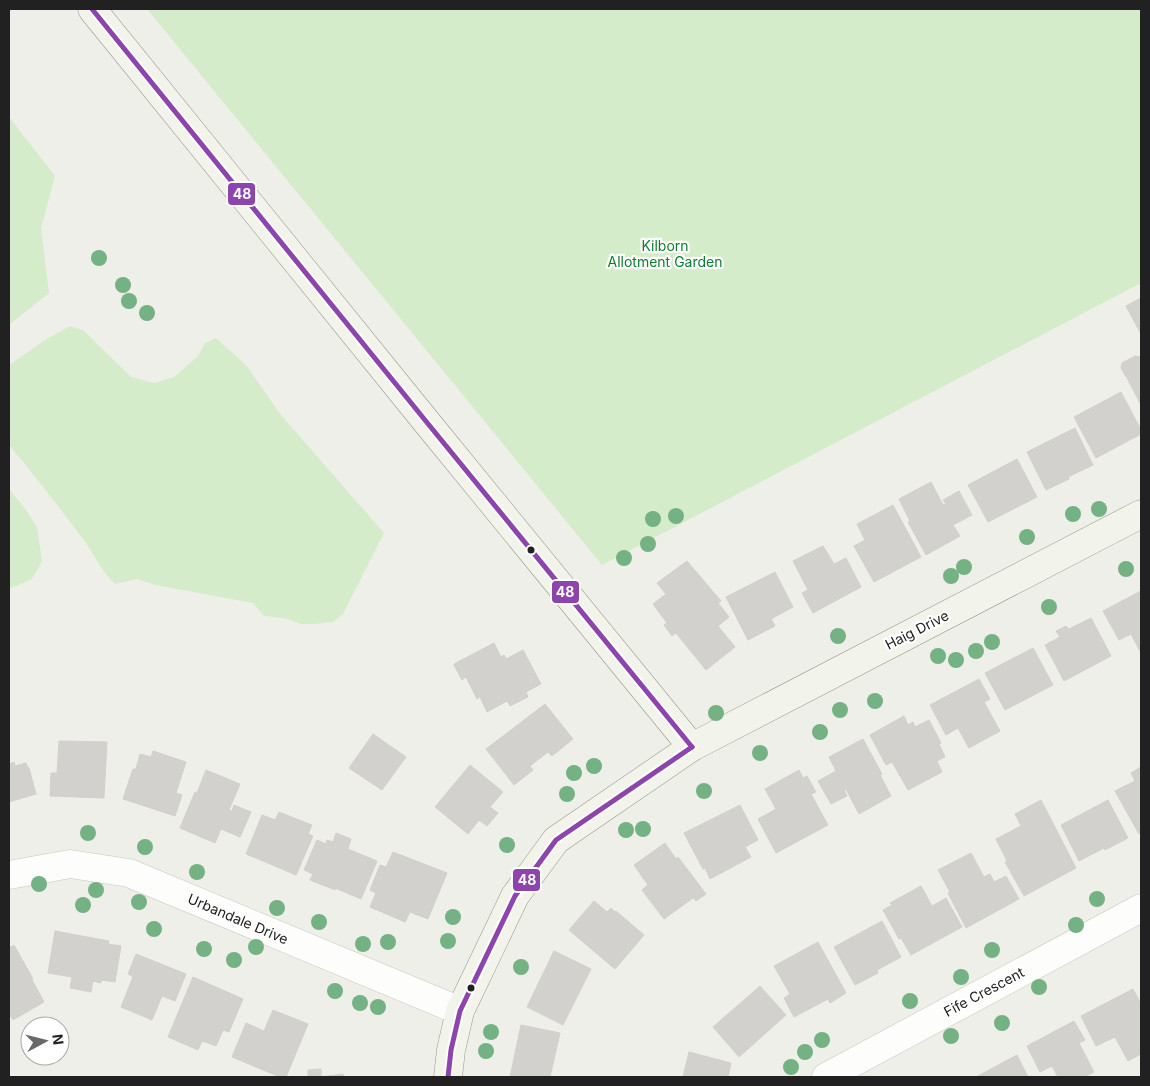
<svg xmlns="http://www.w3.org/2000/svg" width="1150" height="1086" font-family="Inter,sans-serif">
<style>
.grass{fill:#d5ecca}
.building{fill:#d2d1cd;stroke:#d2d0cb}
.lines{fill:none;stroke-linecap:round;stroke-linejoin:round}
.street-casing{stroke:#c6c6c4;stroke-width:29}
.secondary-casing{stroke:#939982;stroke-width:29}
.street{stroke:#fdfdfc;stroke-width:28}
.secondary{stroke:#f2f4ec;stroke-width:28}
.bus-1-casing{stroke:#fff;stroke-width:9}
.bus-1{stroke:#8e44ad;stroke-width:5}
.tree{fill:#74b183}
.bus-dot{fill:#212121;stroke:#fff;stroke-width:2}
.labels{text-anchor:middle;stroke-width:4.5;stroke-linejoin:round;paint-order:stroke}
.park-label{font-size:14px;fill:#0f7e2f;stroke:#fff}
.street-label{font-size:14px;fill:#212121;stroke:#fff}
.line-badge{stroke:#fff;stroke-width:2}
.badge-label{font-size:14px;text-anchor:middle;font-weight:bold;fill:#fff}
</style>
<rect width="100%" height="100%" fill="#efefea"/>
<g class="grass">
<polygon points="147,9 1141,9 1141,283 602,565"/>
<polygon points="9,117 55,176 41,228 49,293 9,325"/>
<path d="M70,326L83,330L131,377L154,383L174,377L198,356L205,343L216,338L246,365L281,415L384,533L343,614L333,622L315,624H301L284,618L264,616L253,603L155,585L137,579L115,584C103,573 95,557 86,543C61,510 36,477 9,445V365L45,340Z"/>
<polygon points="9,489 26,510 37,527 42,561 32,579 9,589"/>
</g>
<g class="building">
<polygon points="1141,298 1141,334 1126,306"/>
<polygon points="1135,356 1140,357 1141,360 1141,405 1127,378 1128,377 1126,377 1121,368 1122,363"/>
<polygon points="1121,392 1141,430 1141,434 1096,458 1074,417"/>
<polygon points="1075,428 1093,465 1068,477 1069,479 1046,490 1027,452"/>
<polygon points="1017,459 1037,497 988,522 968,485"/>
<polygon points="931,482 943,505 946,504 943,500 959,491 972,515 953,525 960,536 926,555 908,522 910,521 899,499"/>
<polygon points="893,505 921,557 874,582 854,546 865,540 857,524"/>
<polygon points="823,546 834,564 846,558 861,587 813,613 802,593 808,590 793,561"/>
<polygon points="687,561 721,601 718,603 729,617 718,626 735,647 706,670 676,633 672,636 664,625 667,623 653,604 666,594 657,583"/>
<polygon points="775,572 793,607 771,619 775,626 748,640 726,597"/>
<polygon points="1141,591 1141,653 1131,634 1119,640 1103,611"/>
<polygon points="1091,618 1111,656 1064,681 1045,645 1060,637 1056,631 1066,626 1069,629"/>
<polygon points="494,643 501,657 504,655 506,659 523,650 541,684 526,692 528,697 510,706 507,701 487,712 480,697 477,699 466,677 462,680 454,665 454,664"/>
<polygon points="1033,648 1053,685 1005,710 985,673"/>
<polygon points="979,679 990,699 984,702 1000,731 969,748 958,728 946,735 930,705"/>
<polygon points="545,704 573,739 552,756 548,752 530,766 533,770 514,785 486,749"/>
<polygon points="904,716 908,725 913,722 915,727 929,720 941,743 939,744 945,757 937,761 942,772 908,790 892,762 886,765 870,735"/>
<polygon points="373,734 406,757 382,790 349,768"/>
<polygon points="863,739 882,774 880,775 891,796 859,814 846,789 844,790 847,796 831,804 818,781 836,771 829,757"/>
<polygon points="59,741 107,742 104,798 50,796 51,773 57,773"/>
<polygon points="153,751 186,762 176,793 182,795 175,816 123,799 133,769 136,769 140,754 151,757"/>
<polygon points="14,762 15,766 26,763 28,768 29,768 36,794 9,802 9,764"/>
<polygon points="470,765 503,792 490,807 498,813 487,826 479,820 468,834 435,807"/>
<polygon points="1141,767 1141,832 1139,834 1115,791 1135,781 1131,773"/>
<polygon points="206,770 240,784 229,810 232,811 234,805 251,812 240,837 221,829 215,843 180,828 195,792 197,793"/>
<polygon points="799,770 803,778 807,776 816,792 811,794 828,825 776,853 758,819 776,809 765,789"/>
<polygon points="1041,800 1076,868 1024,896 1005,862 1007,861 996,839 1021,826 1015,814"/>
<polygon points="1108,800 1128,838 1105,850 1104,848 1079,861 1061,825"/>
<polygon points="740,805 758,840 745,847 751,857 710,879 705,868 703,869 684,833"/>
<polygon points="279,812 312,825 308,834 313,836 296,875 246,854 262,815 275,820"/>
<polygon points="336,833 351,839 348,849 377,861 361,899 335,888 335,890 310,880 313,874 304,870 317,840 326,844 327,840 333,842"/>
<polygon points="665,843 676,859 678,857 706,894 696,901 693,898 664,919 642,890 648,885 634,865"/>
<polygon points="393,852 447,873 428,919 410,912 405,922 370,907 376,893 370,890 380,865 386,867"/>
<polygon points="971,853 984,877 990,874 994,882 1006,876 1019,899 966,928 948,893 950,892 938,870"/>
<polygon points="921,886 932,906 946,898 962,927 911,955 901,938 899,939 883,910 892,905 890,903"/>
<polygon points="594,901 607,912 611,908 615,912 616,911 644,935 615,969 569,930"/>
<polygon points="882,921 901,957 877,970 878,973 855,985 834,947"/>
<polygon points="55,931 109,941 108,944 121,946 115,982 101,980 101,983 93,981 91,992 70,988 72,977 48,973"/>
<polygon points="818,942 846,993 830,1003 828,999 794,1017 784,998 790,994 774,966"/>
<polygon points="14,945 33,979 32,980 44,1002 13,1020 10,1015 9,1016 9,948"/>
<polygon points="554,951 591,969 563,1025 527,1007"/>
<polygon points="136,954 186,974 175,1001 162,996 152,1020 121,1007 133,977 128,974"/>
<polygon points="193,977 243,999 229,1032 223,1030 216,1046 202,1041 198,1050 168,1037"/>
<polygon points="760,986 786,1015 739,1057 713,1027"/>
<polygon points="1133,989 1141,1004 1141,1054 1128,1061 1115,1037 1096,1046 1081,1016"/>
<polygon points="273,1010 308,1024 286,1077 280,1077 232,1057 246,1023 264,1031"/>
<polygon points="1074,1021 1085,1040 1079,1043 1094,1072 1085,1077 1058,1077 1052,1066 1040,1072 1027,1046"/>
<polygon points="521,1025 560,1033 550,1077 510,1077"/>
<polygon points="689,1052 731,1063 728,1077 683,1077"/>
<polygon points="1017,1055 1028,1077 976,1077"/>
<polygon points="321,1069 321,1077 343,1074 344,1077 308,1077 308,1070"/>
</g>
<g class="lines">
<g class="street-casing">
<g id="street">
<polyline points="9,875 70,864 129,873 460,1011"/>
<polyline points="826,1077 1141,908"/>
</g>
</g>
<g class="secondary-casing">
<g id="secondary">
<polyline points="92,9 429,425 692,747"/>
<polyline points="448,1077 451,1050 460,1011 515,896 556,840 692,747 1141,514"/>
</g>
</g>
<use href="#street" class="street"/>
<use href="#secondary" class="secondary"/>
<g class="bus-1-casing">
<g id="bus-1">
<polyline points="92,9 429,425 692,747"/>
<polyline points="448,1077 451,1050 460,1011 515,896 556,840 692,747"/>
</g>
</g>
<use href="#bus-1" class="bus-1"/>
</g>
<g class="tree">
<circle cx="99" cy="258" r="8"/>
<circle cx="123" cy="285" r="8"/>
<circle cx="129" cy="301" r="8"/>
<circle cx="147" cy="313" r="8"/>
<circle cx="1099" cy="509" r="8"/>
<circle cx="1073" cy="514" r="8"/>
<circle cx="676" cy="516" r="8"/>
<circle cx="653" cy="519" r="8"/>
<circle cx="1027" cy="537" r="8"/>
<circle cx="648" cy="544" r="8"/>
<circle cx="624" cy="558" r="8"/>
<circle cx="964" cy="567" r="8"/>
<circle cx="1126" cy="569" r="8"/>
<circle cx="951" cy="576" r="8"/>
<circle cx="1049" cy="607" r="8"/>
<circle cx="838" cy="636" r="8"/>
<circle cx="992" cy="642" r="8"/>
<circle cx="976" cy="651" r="8"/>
<circle cx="938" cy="656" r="8"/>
<circle cx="956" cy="660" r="8"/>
<circle cx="875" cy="701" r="8"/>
<circle cx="840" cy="710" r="8"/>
<circle cx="716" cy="713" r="8"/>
<circle cx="820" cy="732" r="8"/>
<circle cx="760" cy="753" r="8"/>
<circle cx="594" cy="766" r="8"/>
<circle cx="574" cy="773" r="8"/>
<circle cx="704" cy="791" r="8"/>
<circle cx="567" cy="794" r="8"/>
<circle cx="643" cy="829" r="8"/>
<circle cx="626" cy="830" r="8"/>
<circle cx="88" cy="833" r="8"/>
<circle cx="507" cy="845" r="8"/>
<circle cx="145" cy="847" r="8"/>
<circle cx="197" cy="872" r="8"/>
<circle cx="39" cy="884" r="8"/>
<circle cx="96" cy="890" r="8"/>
<circle cx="1097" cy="899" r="8"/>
<circle cx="139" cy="902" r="8"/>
<circle cx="83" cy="905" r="8"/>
<circle cx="277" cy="908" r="8"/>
<circle cx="453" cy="917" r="8"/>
<circle cx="319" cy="922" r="8"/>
<circle cx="1076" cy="925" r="8"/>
<circle cx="154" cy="929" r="8"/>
<circle cx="448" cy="941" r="8"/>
<circle cx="388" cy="942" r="8"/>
<circle cx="363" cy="944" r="8"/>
<circle cx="256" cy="947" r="8"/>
<circle cx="204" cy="949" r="8"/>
<circle cx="992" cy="950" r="8"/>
<circle cx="234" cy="960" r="8"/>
<circle cx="521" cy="967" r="8"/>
<circle cx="961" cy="977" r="8"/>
<circle cx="1039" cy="987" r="8"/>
<circle cx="335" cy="991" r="8"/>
<circle cx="910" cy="1001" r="8"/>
<circle cx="360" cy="1003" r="8"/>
<circle cx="378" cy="1007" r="8"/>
<circle cx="1002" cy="1023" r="8"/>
<circle cx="491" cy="1032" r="8"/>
<circle cx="951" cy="1036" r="8"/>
<circle cx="822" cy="1040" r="8"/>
<circle cx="486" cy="1051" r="8"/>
<circle cx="805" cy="1052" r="8"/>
<circle cx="791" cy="1067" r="8"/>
</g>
<g class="bus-dot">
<circle cx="531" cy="550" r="4.5"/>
<circle cx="471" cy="988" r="4.5"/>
</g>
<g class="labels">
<g class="park-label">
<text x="665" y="251">Kilborn<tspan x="665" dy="16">Allotment Garden</tspan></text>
</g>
<g class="street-label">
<text transform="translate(917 630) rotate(-27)" y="5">Haig Drive</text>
<text transform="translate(238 919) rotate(23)" y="5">Urbandale Drive</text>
<text transform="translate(984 992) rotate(-28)" y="5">Fife Crescent</text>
</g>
</g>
<g class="line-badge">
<rect x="227" y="182" width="29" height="24" rx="5" fill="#8e44ad"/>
<rect x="551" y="580" width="29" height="24" rx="5" fill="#8e44ad"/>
<rect x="512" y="868" width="29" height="24" rx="5" fill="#8e44ad"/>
</g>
<g class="badge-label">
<text x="242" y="199">48</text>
<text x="565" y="597">48</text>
<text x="527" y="885">48</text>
</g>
<rect width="1150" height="1086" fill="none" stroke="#212121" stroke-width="20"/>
<g transform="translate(45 1041) rotate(83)"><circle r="24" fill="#ffffff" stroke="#a6a6a6"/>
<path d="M0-4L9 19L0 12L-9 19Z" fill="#696967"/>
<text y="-8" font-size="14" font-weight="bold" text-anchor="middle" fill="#212121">N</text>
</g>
</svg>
